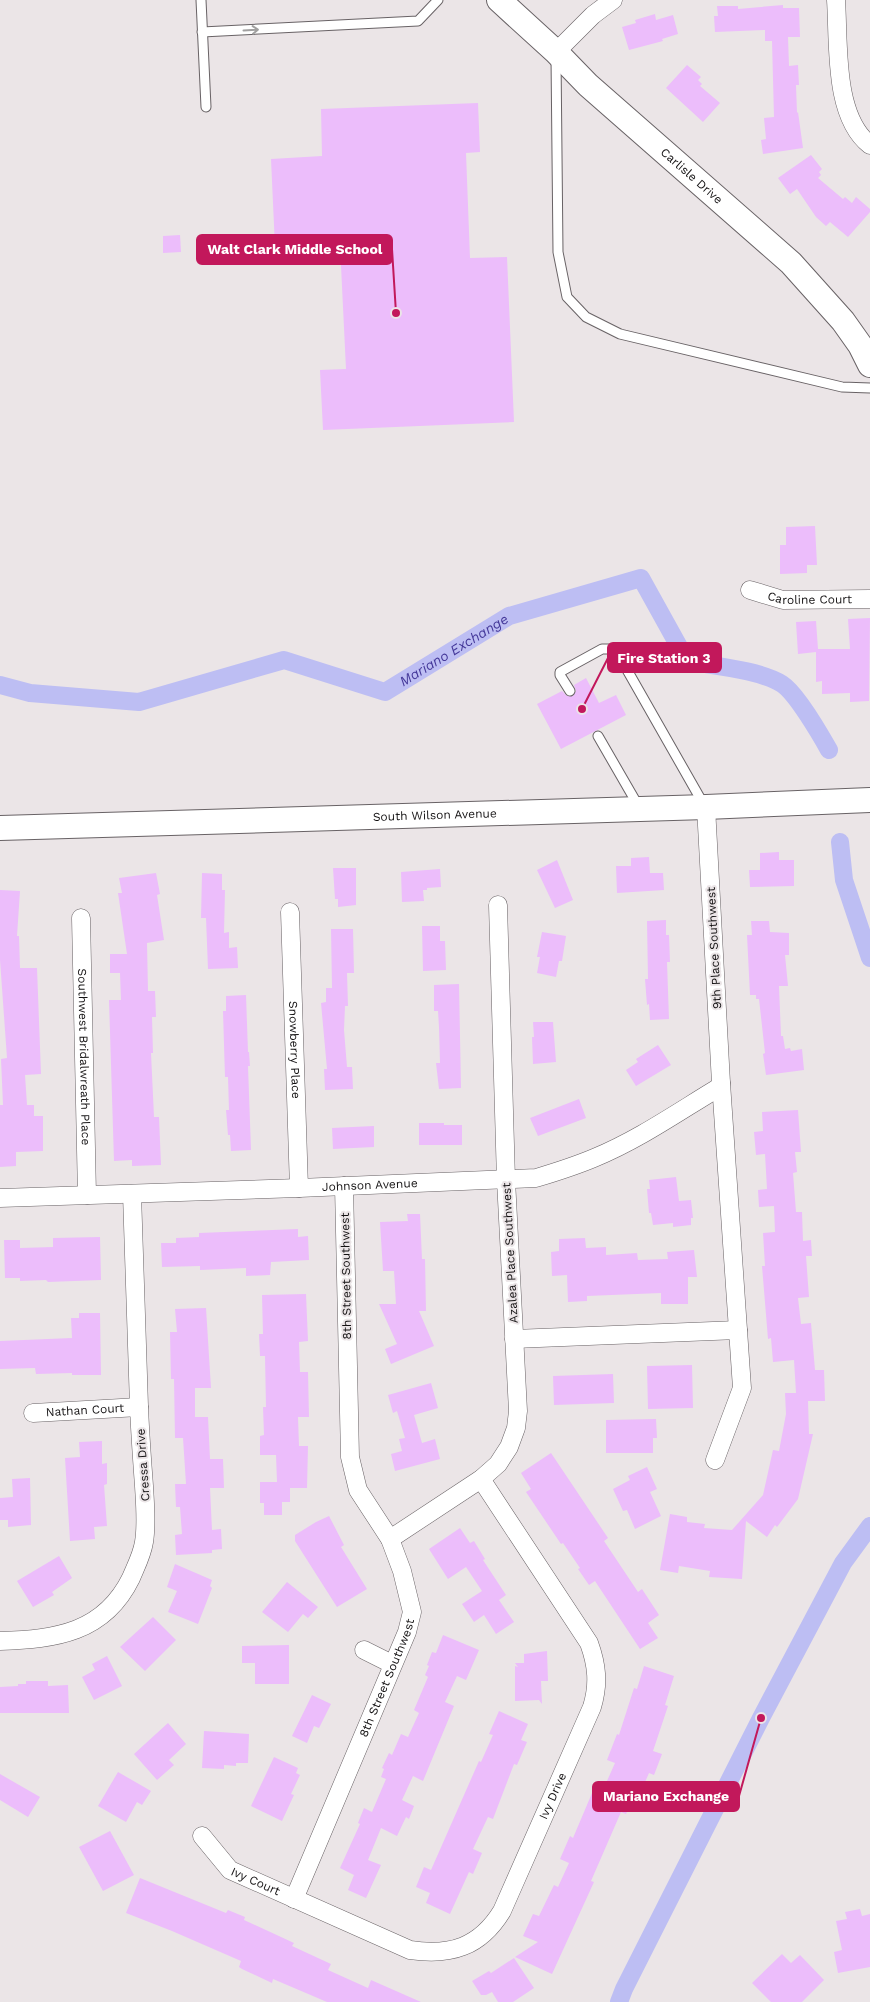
<svg xmlns="http://www.w3.org/2000/svg" width="870" height="2002" font-family="'Work Sans',sans-serif">
<style>
.lines{fill:none;stroke-linecap:round;stroke-linejoin:round}
.canal{stroke:#bdbef3;stroke-width:18}
.building{fill:#ecbdfb}
.lane-casing{stroke:#686265;stroke-width:11}
.street-casing{stroke:#686265;stroke-width:19}
.secondary-casing{stroke:#686265;stroke-width:26}
.lane{stroke:#fff;stroke-width:9}
.street{stroke:#fff;stroke-width:18}
.secondary{stroke:#fff;stroke-width:24}
.oneway{stroke:#a1a0a0}
.labels{text-anchor:middle;stroke-width:4;stroke-linejoin:round;paint-order:stroke}
.street-label{font-size:12px;fill:#131112;stroke:#ebe5e7}
.water-label{font-size:14px;font-style:italic;fill:#45399a;stroke:#ebe5e7}
.leader{fill:none;stroke:#c2185b;stroke-width:2}
.callout-dot{fill:#c2185b;stroke:#ebe5e7;stroke-width:2}
.callout{fill:#c2185b;stroke:#c2185b;stroke-width:2}
.callout-label{font-size:14px;text-anchor:middle;font-weight:bold;fill:#fff}
</style>
<rect width="100%" height="100%" fill="#ebe5e7"/>
<g class="lines">
<g class="canal">
<path id="s1" d="M0,685L30,693L139,702L284,660L385,692L509,616L641,578L687,661C714,666 760,670 782,684C796,693 820,734 829,750"/>
<polyline points="840,842 844,880 870,958"/>
<polyline points="619,2002 624,1989 761,1718 843,1563 870,1526"/>
</g>
</g>
<g class="building">
<polygon points="783,5 783,8 799,8 800,37 788,37 789,66 798,65 799,85 796,85 797,113 798,112 803,148 763,154 761,140 766,139 764,118 774,117 772,41 765,41 765,30 715,32 714,16 718,16 717,6 738,6 738,9"/>
<polygon points="655,14 656,20 673,15 678,34 662,39 663,41 629,50 622,27 636,23 635,20"/>
<polygon points="687,65 701,77 698,80 702,84 700,86 720,103 703,122 666,88"/>
<polygon points="478,103 480,152 466,153 470,258 507,257 514,422 323,430 320,370 346,369 340,245 275,247 271,159 322,156 321,109"/>
<polygon points="811,155 822,169 819,172 821,175 818,178 843,199 845,197 852,203 856,197 870,209 870,212 848,237 830,222 826,226 816,217 797,189 790,194 778,178"/>
<polygon points="180,235 181,252 163,253 163,236"/>
<polygon points="815,526 817,565 807,565 807,573 780,574 780,545 786,545 786,527"/>
<polygon points="870,618 869,701 850,702 850,693 822,694 822,681 816,682 816,652 798,654 796,622 816,621 818,649 850,649 848,619"/>
<polygon points="586,678 599,703 616,695 626,715 561,749 537,704 562,691 567,696 573,696 576,691 574,685"/>
<polygon points="779,852 779,860 794,860 794,886 750,887 749,870 760,870 760,853"/>
<polygon points="649,857 650,873 663,873 664,890 617,893 616,866 631,866 631,858"/>
<polygon points="557,860 573,900 555,908 537,870"/>
<polygon points="333,868 356,868 356,905 338,907 338,899 335,899"/>
<polygon points="440,869 441,887 427,888 427,890 423,890 424,901 402,902 401,872"/>
<polygon points="156,873 160,894 157,895 164,940 147,943 148,991 155,991 156,1017 152,1017 153,1053 151,1053 154,1117 159,1117 161,1165 132,1166 132,1160 114,1161 109,1000 121,1000 120,973 110,973 110,954 127,954 118,893 122,893 119,878"/>
<polygon points="202,873 222,874 222,890 225,890 224,933 229,932 229,948 237,947 238,968 208,969 206,918 201,918"/>
<polygon points="0,890 20,891 17,936 19,936 20,968 37,968 41,1074 25,1075 27,1105 34,1105 34,1116 43,1116 43,1151 16,1152 16,1166 0,1167 0,1105 3,1105 1,1059 7,1058 0,960"/>
<polygon points="666,920 666,935 669,935 670,962 667,962 669,1019 650,1020 649,1004 647,1005 645,979 648,979 647,921"/>
<polygon points="751,921 769,921 770,932 789,933 789,955 785,955 788,986 779,986 781,1036 783,1036 785,1049 790,1048 791,1051 802,1049 804,1070 766,1075 763,1054 765,1053 759,999 756,999 756,995 750,995 747,935 752,935"/>
<polygon points="422,926 440,926 440,941 445,941 446,970 423,971"/>
<polygon points="331,929 353,929 354,973 347,973 348,1006 345,1006 344,1030 347,1067 352,1067 353,1089 325,1090 324,1069 327,1069 321,1003 326,1002 326,988 332,988"/>
<polygon points="542,932 566,936 562,961 559,961 556,977 537,973 540,957 537,957"/>
<polygon points="459,984 461,1088 439,1089 436,1063 440,1063 439,1027 438,1011 434,1011 434,985"/>
<polygon points="246,995 248,1052 249,1052 250,1066 248,1066 251,1150 231,1151 230,1135 228,1135 226,1110 229,1110 228,1077 225,1077 223,1011 226,1011 226,996"/>
<polygon points="533,1022 553,1022 556,1062 533,1064 532,1037 534,1037"/>
<polygon points="658,1045 671,1065 636,1086 626,1070 638,1062 636,1059"/>
<polygon points="579,1099 586,1118 538,1136 530,1118"/>
<polygon points="798,1110 801,1152 795,1152 797,1172 793,1173 796,1212 802,1212 803,1241 811,1240 812,1256 806,1256 809,1297 798,1298 801,1324 811,1323 815,1370 824,1370 825,1401 808,1401 809,1434 813,1434 798,1499 777,1527 775,1525 767,1537 746,1521 742,1579 709,1577 710,1571 679,1566 678,1573 660,1570 670,1514 687,1517 687,1522 705,1524 704,1528 732,1530 763,1495 773,1450 779,1451 786,1414 785,1393 796,1393 794,1360 773,1362 771,1338 768,1339 762,1266 765,1266 763,1233 775,1232 774,1206 759,1207 758,1190 767,1189 765,1154 756,1155 754,1132 763,1131 762,1112"/>
<polygon points="419,1123 444,1123 444,1125 462,1125 462,1145 419,1145"/>
<polygon points="374,1126 374,1147 333,1149 332,1128"/>
<polygon points="676,1177 679,1201 691,1200 693,1218 691,1218 691,1225 673,1227 673,1223 653,1225 651,1213 649,1213 647,1189 650,1189 649,1180"/>
<polygon points="407,1214 420,1214 422,1259 425,1259 426,1311 419,1311 434,1346 391,1364 385,1349 397,1344 379,1304 396,1304 394,1271 383,1271 380,1222 408,1221"/>
<polygon points="298,1229 298,1237 308,1236 309,1260 271,1262 270,1275 246,1276 246,1268 200,1270 200,1266 162,1267 161,1243 176,1243 176,1238 199,1237 199,1233"/>
<polygon points="100,1237 101,1280 48,1282 46,1280 20,1281 20,1278 5,1278 4,1240 20,1240 20,1248 53,1247 53,1238"/>
<polygon points="585,1238 586,1248 606,1247 606,1255 637,1253 638,1260 668,1259 667,1252 694,1250 697,1277 688,1277 688,1304 661,1304 661,1293 587,1296 587,1301 568,1302 567,1275 552,1276 551,1252 559,1251 559,1239"/>
<polygon points="306,1294 308,1341 299,1342 300,1372 308,1372 309,1417 298,1417 299,1446 308,1446 307,1488 290,1488 290,1502 282,1502 282,1515 264,1515 264,1503 260,1503 260,1482 277,1482 276,1455 260,1455 260,1436 264,1435 263,1407 266,1407 265,1356 260,1356 259,1334 263,1334 262,1295"/>
<polygon points="206,1308 211,1388 195,1388 195,1417 208,1417 210,1459 223,1459 224,1488 210,1488 212,1530 221,1529 222,1549 212,1550 212,1553 176,1555 175,1535 182,1534 180,1507 176,1507 175,1484 186,1484 183,1438 175,1438 174,1379 171,1379 170,1332 177,1332 175,1309"/>
<polygon points="79,1313 100,1313 101,1375 72,1375 72,1373 36,1374 35,1368 0,1369 0,1341 72,1338 71,1318 79,1318"/>
<polygon points="692,1365 693,1408 648,1409 647,1366"/>
<polygon points="613,1374 614,1403 554,1405 553,1376"/>
<polygon points="431,1383 438,1408 414,1415 422,1443 435,1439 440,1459 395,1471 391,1454 402,1451 399,1439 405,1438 397,1411 393,1413 388,1395"/>
<polygon points="656,1419 657,1438 653,1438 653,1453 606,1453 606,1420"/>
<polygon points="102,1441 102,1464 107,1463 107,1484 104,1485 107,1526 94,1527 95,1539 70,1541 65,1458 80,1457 79,1442"/>
<polygon points="551,1453 608,1538 604,1541 638,1592 642,1589 659,1615 648,1623 658,1638 640,1649 595,1581 589,1585 578,1569 580,1568 563,1543 561,1544 526,1492 531,1489 521,1473"/>
<polygon points="647,1467 657,1489 650,1492 661,1516 635,1529 627,1510 623,1511 613,1489 630,1480 628,1476"/>
<polygon points="30,1478 31,1525 8,1527 8,1520 0,1520 0,1498 13,1497 12,1479"/>
<polygon points="329,1516 344,1545 341,1547 367,1589 337,1607 295,1541 295,1535 316,1522"/>
<polygon points="460,1528 470,1543 474,1541 485,1559 483,1560 506,1595 499,1600 514,1622 496,1634 484,1615 474,1622 462,1604 482,1591 466,1567 448,1579 429,1549"/>
<polygon points="59,1556 72,1578 52,1592 54,1595 33,1607 17,1581"/>
<polygon points="175,1564 212,1580 210,1586 212,1588 198,1624 168,1612 177,1591 167,1587"/>
<polygon points="287,1582 318,1607 308,1618 303,1614 288,1632 262,1612"/>
<polygon points="153,1617 176,1640 145,1671 120,1647"/>
<polygon points="443,1635 479,1650 466,1680 457,1676 445,1702 454,1706 423,1781 413,1776 402,1800 414,1806 409,1819 406,1817 397,1836 381,1828 368,1860 381,1865 366,1898 348,1890 354,1875 340,1868 360,1824 358,1823 364,1808 372,1812 386,1779 381,1777 384,1769 382,1768 389,1753 392,1755 401,1734 408,1737 419,1713 414,1710 428,1677 425,1675 429,1666 427,1665 432,1652 436,1653"/>
<polygon points="289,1645 289,1684 255,1684 255,1663 242,1663 242,1646"/>
<polygon points="547,1651 548,1681 541,1681 542,1704 539,1700 515,1701 515,1666 518,1667 515,1663 524,1663 524,1654"/>
<polygon points="107,1656 122,1686 94,1700 82,1677 95,1670 92,1664"/>
<polygon points="644,1666 674,1676 665,1705 668,1706 653,1751 662,1754 654,1775 649,1773 639,1796 635,1794 626,1814 621,1812 591,1881 594,1882 552,1974 515,1957 538,1942 523,1936 533,1914 539,1916 554,1885 558,1887 569,1863 560,1859 570,1836 573,1838 595,1786 603,1790 615,1763 607,1760 617,1734 619,1735 634,1688 637,1689"/>
<polygon points="26,1681 48,1681 48,1686 68,1685 69,1713 0,1713 0,1687 18,1686 18,1684 26,1684"/>
<polygon points="312,1695 331,1704 319,1728 314,1726 307,1743 292,1736"/>
<polygon points="499,1711 528,1724 521,1740 527,1742 517,1765 514,1764 493,1819 488,1817 473,1849 482,1853 473,1874 469,1872 450,1914 426,1903 430,1893 416,1887 424,1867 431,1870 479,1761 481,1762 493,1735 489,1734"/>
<polygon points="168,1723 186,1744 169,1760 174,1765 157,1780 134,1754"/>
<polygon points="204,1731 249,1734 248,1763 236,1763 236,1766 224,1765 224,1769 202,1768"/>
<polygon points="274,1757 298,1768 296,1773 300,1775 291,1794 294,1795 282,1821 251,1806"/>
<polygon points="118,1772 151,1791 142,1805 137,1802 126,1822 98,1806"/>
<polygon points="0,1774 40,1797 28,1817 0,1800"/>
<polygon points="110,1831 134,1875 103,1891 79,1847"/>
<polygon points="140,1878 226,1913 228,1910 245,1917 244,1920 294,1943 292,1946 331,1964 328,1970 368,1988 371,1980 421,2002 327,2002 273,1979 272,1983 242,1969 239,1967 241,1961 172,1931 126,1913"/>
<polygon points="860,1909 862,1916 870,1914 870,1967 838,1973 834,1952 842,1950 836,1921 847,1919 845,1912"/>
<polygon points="782,1954 791,1963 800,1955 824,1980 802,2002 771,2002 752,1983"/>
<polygon points="514,1958 534,1988 513,2002 498,2002 492,1992 486,1995 481,1995 472,1981 489,1971 491,1973"/>
</g>
<g class="lines">
<g class="lane-casing">
<g id="lane">
<polyline points="201,0 206,107"/>
<polyline points="202,32 418,21 438,0"/>
<polyline points="556,57 558,252 567,297 586,317 620,334 842,387 870,388"/>
<polyline points="570,691 560,675 560,672 602,649 610,649 618,654 704,805"/>
<polyline points="598,736 639,807"/>
</g>
</g>
<g class="street-casing">
<g id="street">
<path d="M836,0C839,43 833,116 870,145"/>
<polyline points="556,52 593,15 613,0"/>
<path id="s2" d="M750,590L783,600L870,599"/>
<path id="s3" d="M290,912L299,1188"/>
<path id="s4" d="M81,918L87,1195"/>
<path id="s5" d="M0,1198L299,1188L536,1178C556,1172 575,1166 594,1158C638,1140 678,1112 718,1088L721,1083L706,807"/>
<polyline points="514,1339 738,1330"/>
<path id="s6" d="M33,1413L139,1407"/>
<polyline points="715,1460 742,1388 721,1083"/>
<polyline points="390,1539 481,1479 498,1464 509,1447 516,1428 518,1411 506,1180 498,905"/>
<path d="M0,1641C56,1639 104,1633 131,1578C136,1566 142,1555 144,1542C147,1524 145,1504 144,1486C142,1459 140,1433 139,1406C136,1335 134,1264 132,1194"/>
<polyline points="364,1650 392,1664"/>
<path id="s7" d="M202,1836L230,1870L410,1950C451,1956 480,1947 502,1911L592,1707C599,1684 597,1665 589,1643L481,1479"/>
<path id="s8" d="M294,1899L407,1632L412,1612L402,1571L390,1539L358,1490L350,1457L344,1186"/>
</g>
</g>
<g class="secondary-casing">
<g id="secondary">
<path id="s9" d="M499,0L556,52L588,85L791,263L843,321L860,345L870,365"/>
<path id="s10" d="M0,828L706,807L870,800"/>
</g>
</g>
<use href="#lane" class="lane"/>
<use href="#street" class="street"/>
<use href="#secondary" class="secondary"/>
</g>
<defs><path id="oneway-shaft" d="M-6 0H5M1.5-3L5.5 0L1.5 3" fill="none" stroke-width="1.6" stroke-linecap="round" stroke-linejoin="round" transform="scale(1.25)"/></defs>
<use class="oneway" href="#oneway-shaft" transform="translate(251 30) rotate(-3)"/>
<g class="labels">
<g class="street-label">
<text dy="4" stroke="none"><textPath href="#s9" startOffset="261">Carlisle Drive</textPath></text>
<text dy="4" stroke="none"><textPath href="#s2" startOffset="61">Caroline Court</textPath></text>
<text dy="4" stroke="none"><textPath href="#s10" startOffset="435">South Wilson Avenue</textPath></text>
<text transform="translate(714 948) rotate(-93)" y="4">9th Place Southwest</text>
<text dy="4" stroke="none"><textPath href="#s3" startOffset="138">Snowberry Place</textPath></text>
<text dy="4" stroke="none"><textPath href="#s4" startOffset="139">Southwest Bridalwreath Place</textPath></text>
<text dy="4" stroke="none"><textPath href="#s5" startOffset="370">Johnson Avenue</textPath></text>
<text transform="translate(510 1253) rotate(-93)" y="4">Azalea Place Southwest</text>
<text transform="translate(346 1276) rotate(-91)" y="4">8th Street Southwest</text>
<text dy="4" stroke="none"><textPath href="#s6" startOffset="52">Nathan Court</textPath></text>
<text transform="translate(143 1465) rotate(-94)" y="4">Cressa Drive</text>
<text dy="4" stroke="none"><textPath href="#s8" startOffset="240">8th Street Southwest</textPath></text>
<text dy="4" stroke="none"><textPath href="#s7" startOffset="474">Ivy Drive</textPath></text>
<text dy="4" stroke="none"><textPath href="#s7" startOffset="72">Ivy Court</textPath></text>
</g>
<g class="water-label">
<text dy="5" stroke="none"><textPath href="#s1" startOffset="478">Mariano Exchange</textPath></text>
</g>
</g>
<path class="leader" d="M396 313L392 249M582 709L608 658M761 1718L739 1796"/>
<g class="callout-dot">
<circle cx="396" cy="313" r="5"/>
<circle cx="582" cy="709" r="5"/>
<circle cx="761" cy="1718" r="5"/>
</g>
<g class="callout">
<rect x="197" y="235" width="195" height="29" rx="5"/>
<rect x="608" y="643" width="113" height="29" rx="5"/>
<rect x="593" y="1782" width="146" height="29" rx="5"/>
</g>
<g class="callout-label">
<text x="295" y="254">Walt Clark Middle School</text>
<text x="664" y="663">Fire Station 3</text>
<text x="666" y="1801">Mariano Exchange</text>
</g>
</svg>
